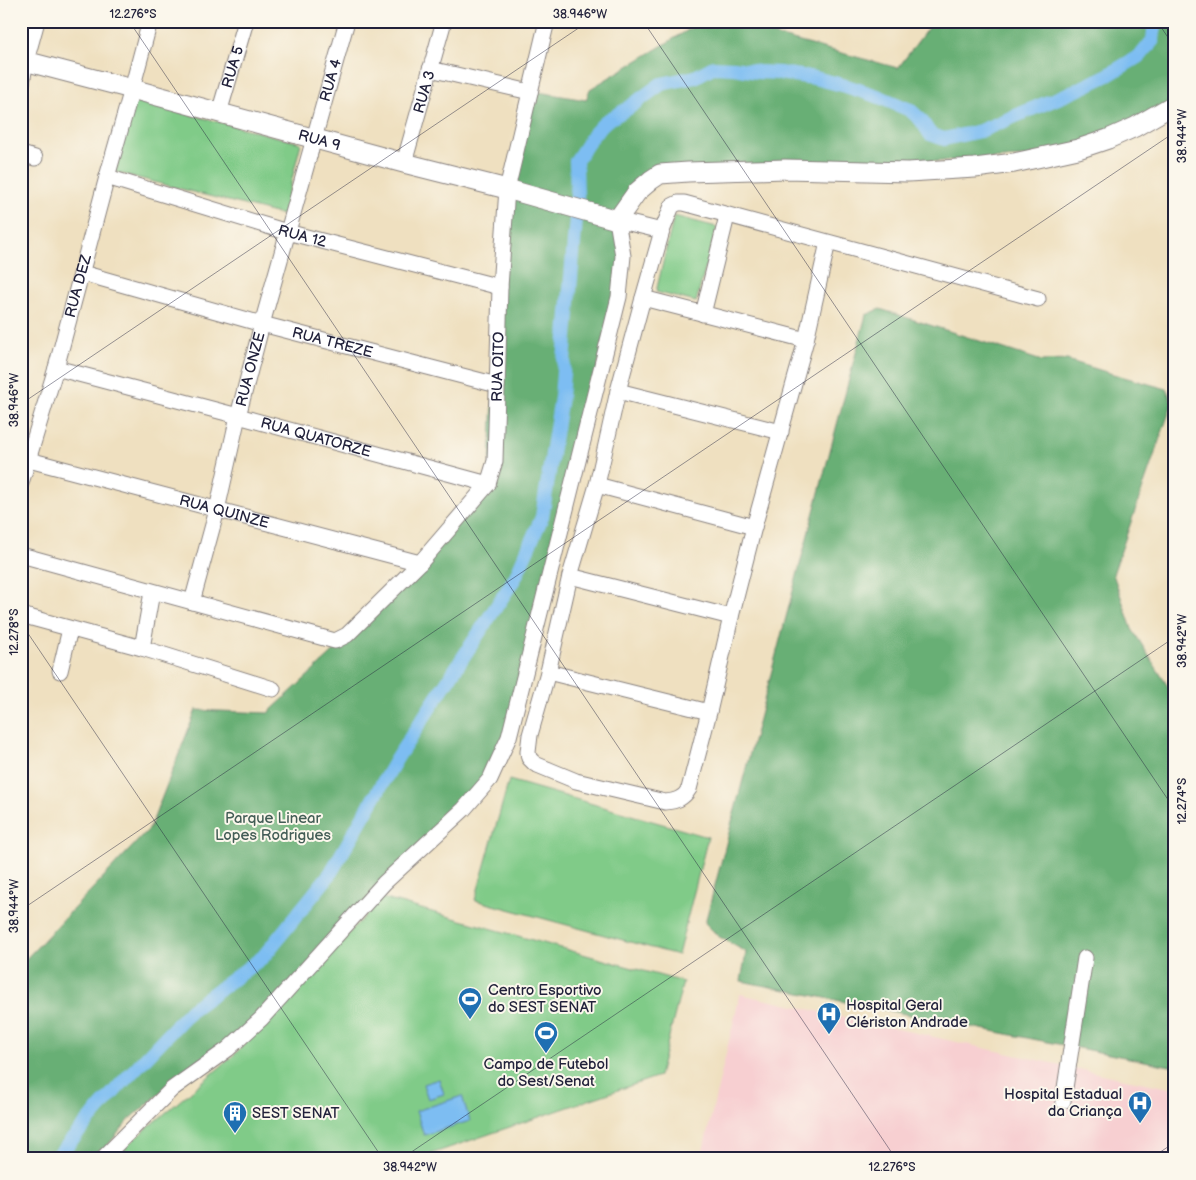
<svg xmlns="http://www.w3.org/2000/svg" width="1196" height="1180" font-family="'Balsamiq Sans',sans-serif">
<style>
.built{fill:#f7cfd1}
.green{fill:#80cb88;stroke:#517662}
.forest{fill:#68af74;stroke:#456858}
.water{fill:#7dbdf2;stroke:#507096}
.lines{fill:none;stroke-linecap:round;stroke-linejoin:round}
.canal{stroke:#7dbdf2;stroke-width:14}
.minor-casing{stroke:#88817e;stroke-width:17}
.tertiary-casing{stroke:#88817e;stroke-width:21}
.minor{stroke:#fff;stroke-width:15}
.tertiary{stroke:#fff;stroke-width:19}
.ticks{fill:none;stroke:#22223b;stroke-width:1;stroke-opacity:0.45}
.labels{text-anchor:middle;stroke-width:4;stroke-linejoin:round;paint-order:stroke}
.street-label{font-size:15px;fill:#22223b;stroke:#fbf7ec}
.park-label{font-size:15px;fill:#435d56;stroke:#fbf7ec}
.poi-label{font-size:15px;fill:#22223b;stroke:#fbf7ec;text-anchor:start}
.neatline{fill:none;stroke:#22223b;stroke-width:2}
.ticks-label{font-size:12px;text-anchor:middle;fill:#22223b}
</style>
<rect width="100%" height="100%" fill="#fbf7ec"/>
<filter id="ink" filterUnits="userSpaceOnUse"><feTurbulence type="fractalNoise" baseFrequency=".02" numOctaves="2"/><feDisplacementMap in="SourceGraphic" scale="10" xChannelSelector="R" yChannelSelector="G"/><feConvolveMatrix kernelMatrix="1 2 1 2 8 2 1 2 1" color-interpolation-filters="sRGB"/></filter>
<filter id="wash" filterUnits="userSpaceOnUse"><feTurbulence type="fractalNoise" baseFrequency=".0096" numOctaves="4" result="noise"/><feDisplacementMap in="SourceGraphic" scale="20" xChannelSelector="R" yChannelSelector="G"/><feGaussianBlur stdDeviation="1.12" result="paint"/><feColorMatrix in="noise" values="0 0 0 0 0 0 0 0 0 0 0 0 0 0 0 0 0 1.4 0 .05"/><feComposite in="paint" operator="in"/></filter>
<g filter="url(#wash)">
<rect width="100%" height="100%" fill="#efe0c0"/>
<polygon class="built" points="740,994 1115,1077 1175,1089 1175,1159 701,1159"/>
<g class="green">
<polygon points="133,100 301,143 283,215 115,172"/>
<polygon points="674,216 717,227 696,302 656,292"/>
<polygon points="509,780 708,837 678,955 475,900"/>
<polygon points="382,898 683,982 659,1076 428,1155 422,1159 114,1159 132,1141 232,1057"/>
</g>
<g class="forest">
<polygon points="703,21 721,21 898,68 933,21 1165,21 1175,24 1175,107 1083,154 663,175 624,211 625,255 507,737 488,779 256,1021 163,1091 130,1119 96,1159 21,1159 21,964 150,828 196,710 268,713 343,643 489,486 498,287 526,90 586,100 590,89"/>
<polygon points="880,309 1042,361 1067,360 1113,374 1167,389 1172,404 1113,574 1132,629 1172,693 1175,703 1175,1067 900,1013 741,981 746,952 718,936 705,923 866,315"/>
</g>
<g class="water">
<polygon points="439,1079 444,1094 428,1099 423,1084"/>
<polygon points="462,1096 470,1121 424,1135 416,1111"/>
</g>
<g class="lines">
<g class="canal">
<polyline points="577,198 576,161 593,135 606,121 627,109 661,84 695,77 713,67 734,68 758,72 779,73 815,78 846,86 877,96 910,110 921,120 930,134 944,139 980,131 1077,90 1108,75 1141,55 1153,40 1155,23"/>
<polyline points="55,1159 120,1085 191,1010 263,957 330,874 397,758 515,578 542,517 561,397 576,218"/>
</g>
</g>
</g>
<g filter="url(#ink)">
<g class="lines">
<g class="minor-casing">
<g id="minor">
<polyline points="430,69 530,92"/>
<polyline points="21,88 26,61 37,21"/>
<path id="s1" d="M219,113L246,21"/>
<polyline points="21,154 35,158"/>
<path id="s2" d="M404,163L444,21"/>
<path id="s3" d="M107,177L287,232L500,287"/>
<path d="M828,242L806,340L754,527L731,617L709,712L689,789C683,799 676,801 665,802L576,781L535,764L529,758L528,752L530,735L548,672L570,576L597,485L618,391L643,298L662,231L672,206L678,203H684L1038,299"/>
<path id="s4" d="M82,273L262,324L497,385"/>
<polyline points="643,298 806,340"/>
<polyline points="703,314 727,216"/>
<path id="s5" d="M56,368L238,416L488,484"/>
<polyline points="618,391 781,432"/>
<path id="s6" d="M29,460L420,563"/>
<path id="s7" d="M21,483L56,368L107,177L132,89L150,21"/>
<polyline points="597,485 754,527"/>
<path id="s8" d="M21,555L335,641L347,635L420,563L488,484L495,461L500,287L507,189L547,21"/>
<polyline points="570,576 731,617"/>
<path id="s9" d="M192,602L217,510L238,416L262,324L347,21"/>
<polyline points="21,615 142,648 273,689"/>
<polyline points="142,648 152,592"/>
<polyline points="60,671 70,629"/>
<polyline points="548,672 709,712"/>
<polyline points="1063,1101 1085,958"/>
<polyline points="102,1159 172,1089 228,1049 261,1019 384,883 464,809 490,779 509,737 619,297 623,256 617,220 662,231"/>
</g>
</g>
<g class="tertiary-casing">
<g id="tertiary">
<path id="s10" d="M21,60L132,89L404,163L507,189L617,220L637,192L651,180L660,174L688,172L785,169L908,172L975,168L1014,163L1078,149L1108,139L1135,127L1175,104"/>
</g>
</g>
<use href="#minor" class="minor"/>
<use href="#tertiary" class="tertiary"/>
</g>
</g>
<path class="ticks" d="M129,21L896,1159M643,21L1175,810M1157,21L1175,48M21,404L589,21M21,623L383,1159M21,910L1175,132M401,1159L1175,637M1150,1159L1175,1142"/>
<defs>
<g id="stadium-pin" transform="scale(1.25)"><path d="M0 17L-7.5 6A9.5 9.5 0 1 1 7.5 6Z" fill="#1f6fb2" stroke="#fbf7ec"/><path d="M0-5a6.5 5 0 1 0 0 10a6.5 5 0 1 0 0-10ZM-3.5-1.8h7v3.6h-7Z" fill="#fff"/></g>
<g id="hospital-pin" transform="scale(1.25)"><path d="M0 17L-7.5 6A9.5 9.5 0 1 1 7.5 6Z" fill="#1f6fb2" stroke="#fbf7ec"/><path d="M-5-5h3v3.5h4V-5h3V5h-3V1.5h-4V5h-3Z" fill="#fff"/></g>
<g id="building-pin" transform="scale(1.25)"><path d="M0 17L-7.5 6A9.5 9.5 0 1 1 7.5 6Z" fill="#1f6fb2" stroke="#fbf7ec"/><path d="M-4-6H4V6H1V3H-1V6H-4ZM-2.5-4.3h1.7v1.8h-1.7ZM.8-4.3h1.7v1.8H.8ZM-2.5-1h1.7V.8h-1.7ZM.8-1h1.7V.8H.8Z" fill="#fff"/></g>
</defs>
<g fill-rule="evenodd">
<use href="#stadium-pin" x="470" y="999"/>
<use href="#hospital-pin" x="829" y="1014"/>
<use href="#stadium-pin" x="546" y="1033"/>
<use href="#hospital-pin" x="1140" y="1103"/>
<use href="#building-pin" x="235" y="1113"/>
</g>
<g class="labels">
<g class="street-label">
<text dy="5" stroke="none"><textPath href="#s1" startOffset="48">RUA 5</textPath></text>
<text dy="5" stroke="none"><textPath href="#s9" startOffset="540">RUA 4</textPath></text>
<text dy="5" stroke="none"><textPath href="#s2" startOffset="74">RUA 3</textPath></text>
<text dy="5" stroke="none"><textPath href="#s10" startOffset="309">RUA 9</textPath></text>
<text dy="5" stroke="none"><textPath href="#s3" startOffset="204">RUA 12</textPath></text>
<text dy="5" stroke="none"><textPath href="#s7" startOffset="205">RUA DEZ</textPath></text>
<text dy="5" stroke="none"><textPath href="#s4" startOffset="260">RUA TREZE</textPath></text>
<text dy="5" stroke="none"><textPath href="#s8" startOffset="664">RUA OITO</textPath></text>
<text dy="5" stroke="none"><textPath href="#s9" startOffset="240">RUA ONZE</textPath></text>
<text dy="5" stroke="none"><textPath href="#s5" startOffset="269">RUA QUATORZE</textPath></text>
<text dy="5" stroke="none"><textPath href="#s6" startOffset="202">RUA QUINZE</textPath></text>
</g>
<g class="park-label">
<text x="273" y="823">Parque Linear<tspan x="273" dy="17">Lopes Rodrigues</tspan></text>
</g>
<g class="poi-label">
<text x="488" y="995">Centro Esportivo<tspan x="488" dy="17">do SEST SENAT</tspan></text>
<text x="846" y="1010">Hospital Geral<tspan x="846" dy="17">Clériston Andrade</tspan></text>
<text x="546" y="1069" text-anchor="middle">Campo de Futebol<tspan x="546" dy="17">do Sest/Senat</tspan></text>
<text x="1122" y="1099" text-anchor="end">Hospital Estadual<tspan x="1122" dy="17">da Criança</tspan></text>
<text x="252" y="1118">SEST SENAT</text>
</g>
</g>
<rect width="1196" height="1180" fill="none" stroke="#fbf7ec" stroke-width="55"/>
<rect x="28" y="28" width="1140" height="1124" class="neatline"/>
<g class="ticks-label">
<text x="133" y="18">12.276°S</text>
<text x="580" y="18">38.946°W</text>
<text transform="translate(1182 136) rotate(-90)" y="4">38.944°W</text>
<text transform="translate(14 400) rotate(-90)" y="4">38.946°W</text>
<text transform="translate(14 632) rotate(-90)" y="4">12.278°S</text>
<text transform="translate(1182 641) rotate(-90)" y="4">38.942°W</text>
<text transform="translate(1182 801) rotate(-90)" y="4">12.274°S</text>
<text transform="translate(14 906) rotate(-90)" y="4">38.944°W</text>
<text x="410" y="1171">38.942°W</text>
<text x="892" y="1171">12.276°S</text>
</g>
</svg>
